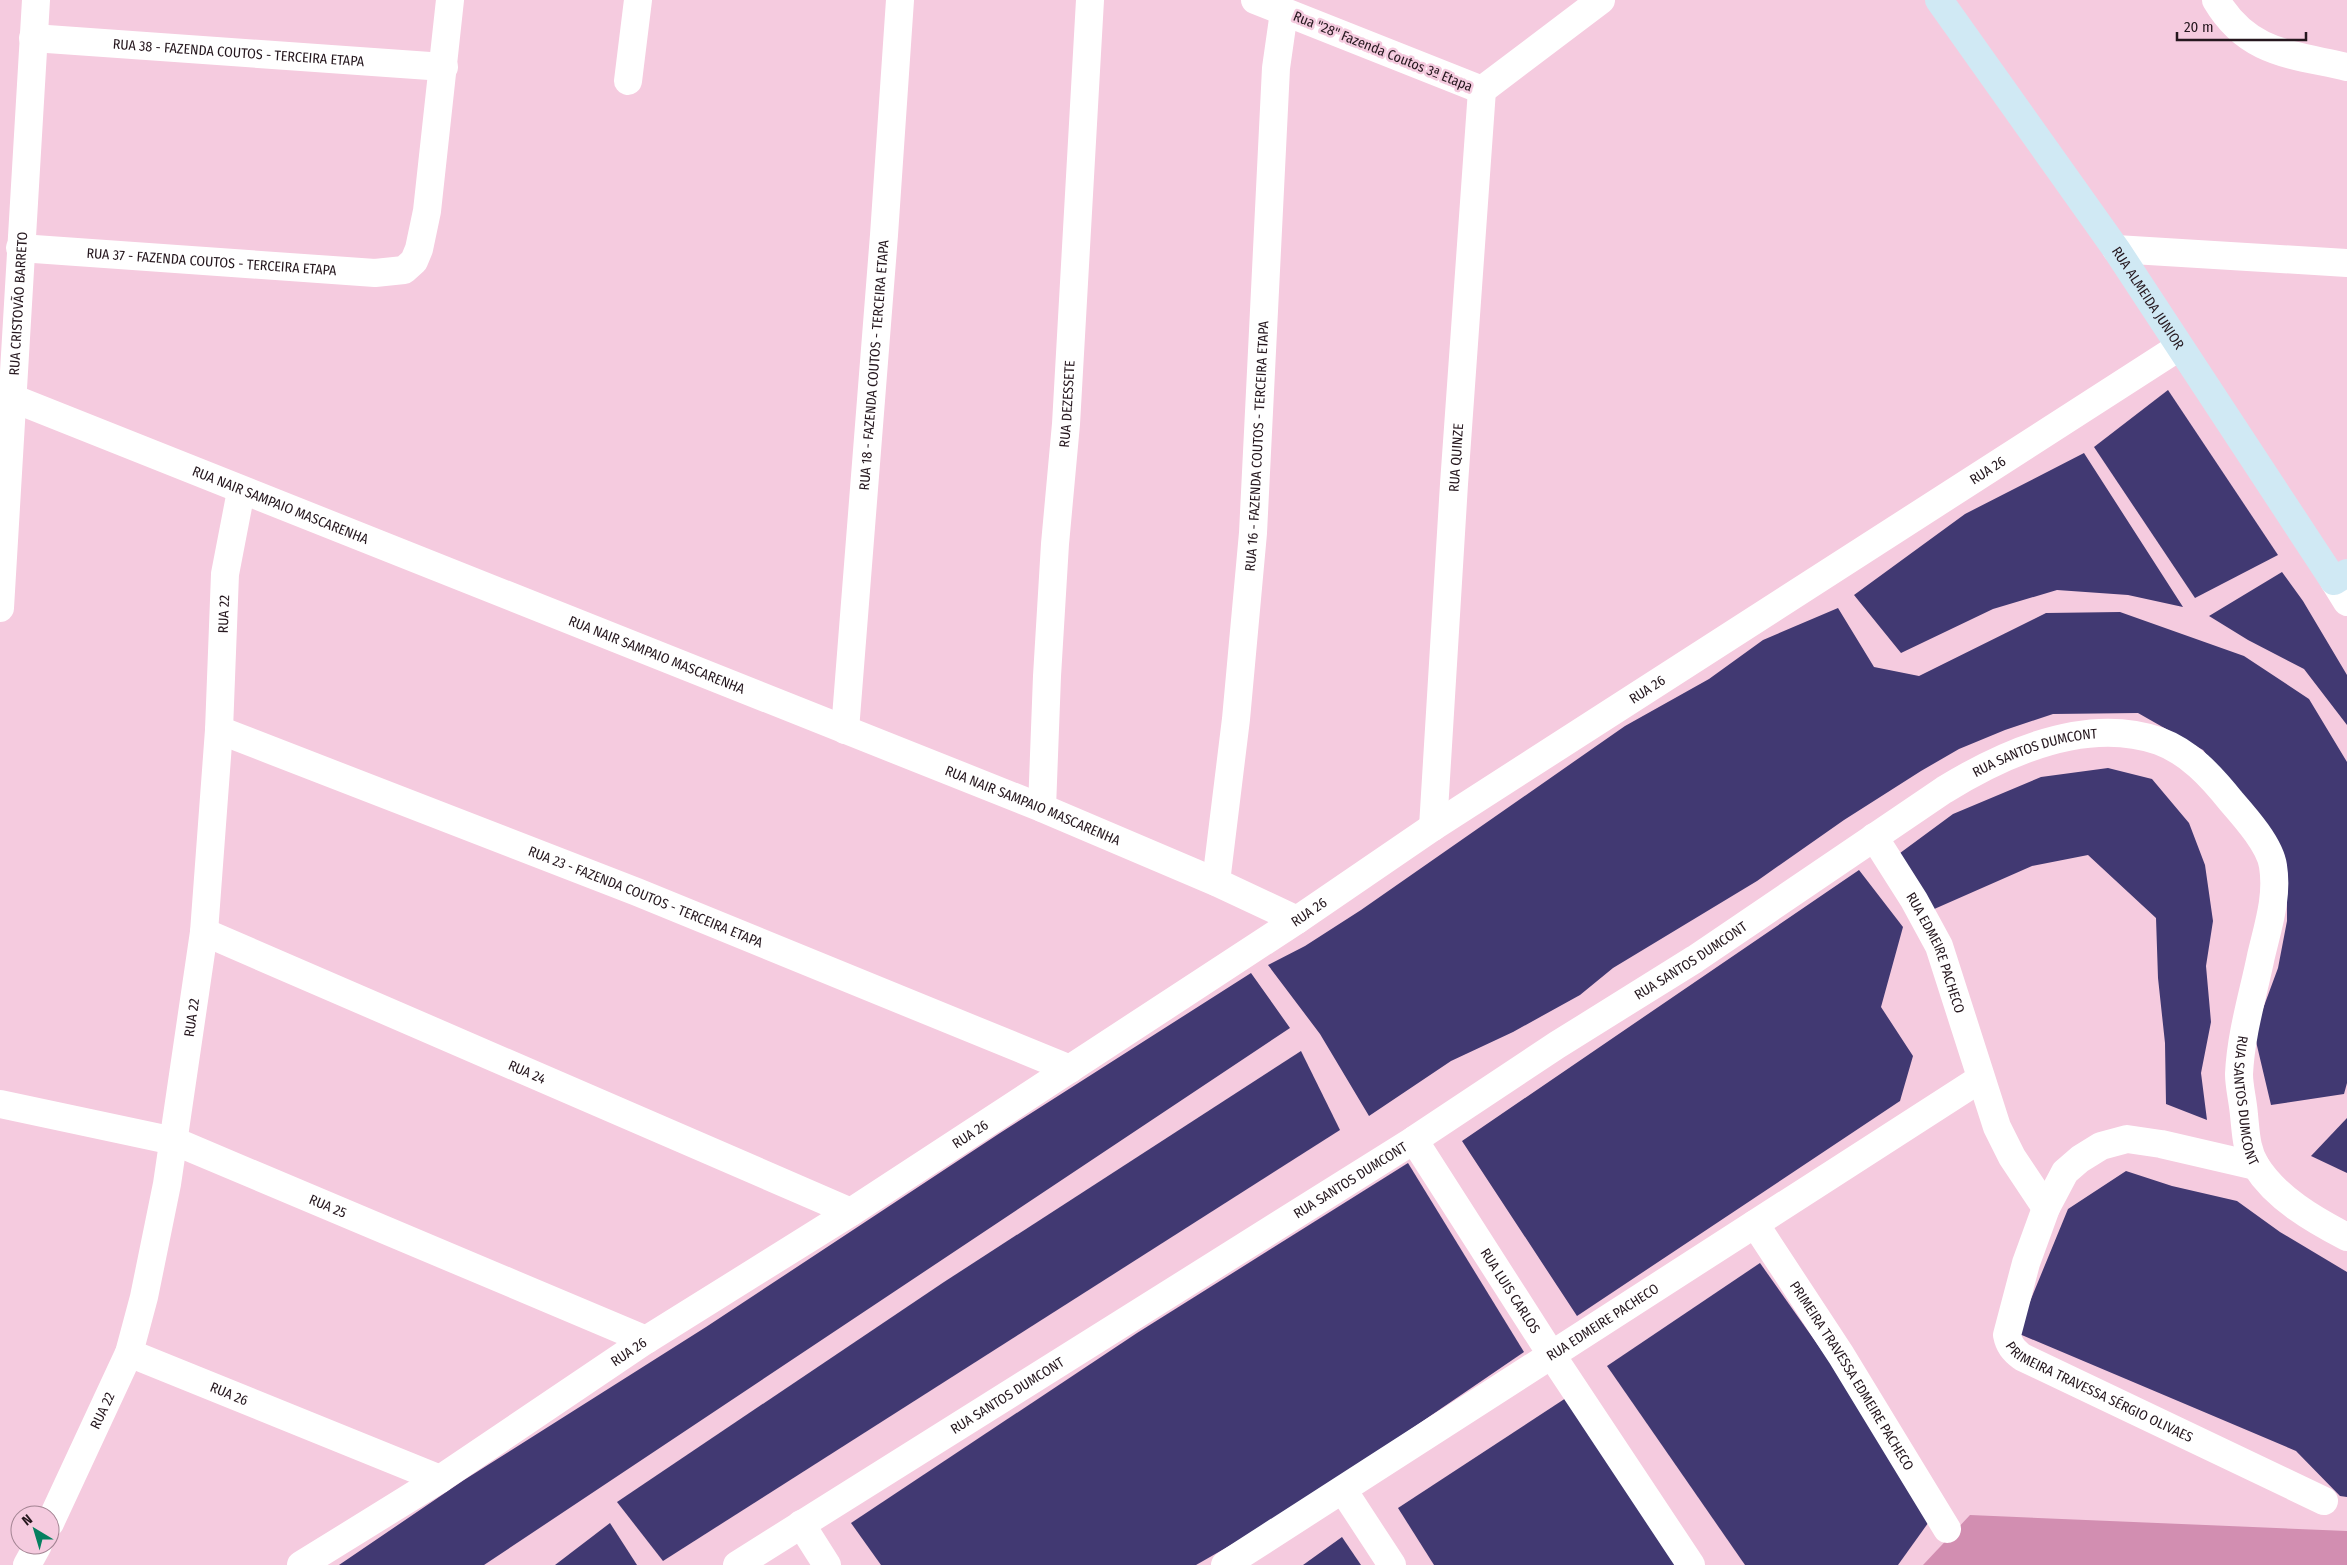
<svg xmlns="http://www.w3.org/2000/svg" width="2347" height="1565" font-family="'Fira Sans Condensed',sans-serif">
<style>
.forest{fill:#d28eb1}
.building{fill:#413972}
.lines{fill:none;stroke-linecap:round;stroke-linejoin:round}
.street{stroke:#fff;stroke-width:28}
.secondary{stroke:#d0e9f4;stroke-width:28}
.labels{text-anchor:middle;stroke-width:5;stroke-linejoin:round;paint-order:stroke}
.street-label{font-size:14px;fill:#25171e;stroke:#f5cbdf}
</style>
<rect width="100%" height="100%" fill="#f5cbdf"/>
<polygon class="forest" points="1970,1515 2347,1531 2347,1565 1923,1565"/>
<g class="building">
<polygon points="2168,390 2278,555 2195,598 2094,447"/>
<polygon points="2084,453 2183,607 2128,595 2057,590 1993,609 1901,653 1854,595 1965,514"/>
<polygon points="2282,572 2303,601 2347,675 2347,725 2304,669 2248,640 2209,616"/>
<polygon points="1838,608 1874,667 1919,676 2046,613 2120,612 2244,656 2309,699 2347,762 2347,1083 2344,1094 2271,1105 2254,1033 2278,968 2287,921 2287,878 2231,785 2203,750 2138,713 2053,714 2005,730 1959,749 1921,771 1844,820 1757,881 1613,968 1580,995 1513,1032 1451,1061 1369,1116 1320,1034 1268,965 1305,946 1361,910 1625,726 1709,679 1763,640"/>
<polygon points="2108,768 2152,779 2189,823 2205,865 2213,921 2206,966 2211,1022 2201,1073 2207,1120 2166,1104 2165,1043 2158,978 2156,918 2088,855 2032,866 1932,910 1896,856 1953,814 2041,777"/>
<polygon points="1859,870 1903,927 1881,1007 1913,1056 1900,1101 1577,1316 1462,1141"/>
<polygon points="1251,973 1290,1028 484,1565 339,1565 464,1480 706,1327 1000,1133"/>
<polygon points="1301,1051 1340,1130 663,1561 617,1502 944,1282"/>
<polygon points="2347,1118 2347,1173 2311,1156"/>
<polygon points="1408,1163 1524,1352 1294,1509 1196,1565 881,1565 851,1523 1137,1333"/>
<polygon points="2126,1171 2172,1186 2237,1201 2280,1232 2347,1272 2347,1497 2340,1496 2296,1451 2017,1333 2068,1209"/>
<polygon points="1760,1263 1936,1512 1898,1565 1745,1565 1607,1366"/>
<polygon points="1569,1396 1682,1565 1434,1565 1398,1508"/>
<polygon points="610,1523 637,1565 555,1565"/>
<polygon points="1342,1537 1361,1565 1303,1565"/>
</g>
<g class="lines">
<g class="street">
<polyline points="1255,0 1482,90"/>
<path d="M2216,0C2248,54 2291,54 2347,67"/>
<path id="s1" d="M33,38L444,67"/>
<polyline points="628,81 638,0"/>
<polyline points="1482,90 1601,0"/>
<path id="s2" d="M20,248L375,273L404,270L414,261L419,249L427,211L450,0"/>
<polyline points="2116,249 2347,263"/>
<path id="s3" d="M12,398L1042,808L1216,882L1297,920"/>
<polyline points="2334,581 2347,602"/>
<path id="s4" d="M0,608L36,0"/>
<path id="s5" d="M219,730L637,892L1070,1069"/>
<path id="s6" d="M845,730L884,235L900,0"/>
<path id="s7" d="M1042,808L1047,676L1055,544L1066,424L1090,0"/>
<path id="s8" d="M1433,827L1454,484L1482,90"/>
<path id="s9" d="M1874,837L1914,900L1939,946L1997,1127L2012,1157L2046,1208"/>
<path id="s10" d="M1216,882L1236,719L1253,533L1276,68L1284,12"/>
<path id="s11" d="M204,932L851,1212"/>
<path id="s12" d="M0,1104L174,1141L646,1340"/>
<path id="s13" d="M1414,1140L1551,1354L1691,1565"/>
<path id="s14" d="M2256,1166L2161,1144L2127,1139L2101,1146L2080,1159L2065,1172L2046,1208L2026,1263L2007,1335C2009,1345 2013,1350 2022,1357L2324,1501"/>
<path id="s15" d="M1755,1224L1841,1355L1947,1529"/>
<path id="s16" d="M129,1353L440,1479"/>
<polyline points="1343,1490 1392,1565"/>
<path id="s17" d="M50,1523L129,1353L144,1297L167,1184L204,932L219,730L225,574L241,491"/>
<polyline points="801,1524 827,1565"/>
<polyline points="27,1565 38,1545"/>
<path id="s18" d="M301,1565L440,1479L646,1340L851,1212L1297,920L1433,827L2179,347"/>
<path id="s19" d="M737,1565L1414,1140L1557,1045L1695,959L1944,790C2004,753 2087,716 2159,741C2189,752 2211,776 2231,801C2245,817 2270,845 2273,866C2278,897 2268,926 2261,956C2253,995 2241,1033 2239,1074C2239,1087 2243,1101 2244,1115C2246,1133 2246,1150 2256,1166C2276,1198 2314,1220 2347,1237"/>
<path id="s20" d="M1225,1565L1980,1079"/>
</g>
<path class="secondary" id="s21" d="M1939,0L2116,249L2334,581L2347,573"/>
</g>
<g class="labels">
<g class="street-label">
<text transform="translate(1383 51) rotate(22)" y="5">Rua "28" Fazenda Coutos 3ª Etapa</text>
<text dy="5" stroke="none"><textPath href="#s1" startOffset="206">RUA 38 - FAZENDA COUTOS - TERCEIRA ETAPA</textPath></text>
<text dy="5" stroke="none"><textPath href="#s2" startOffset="192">RUA 37 - FAZENDA COUTOS - TERCEIRA ETAPA</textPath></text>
<text dy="5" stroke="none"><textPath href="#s21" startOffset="364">RUA ALMEIDA JUNIOR</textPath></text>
<text dy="5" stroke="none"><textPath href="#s4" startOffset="305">RUA CRISTOVÃO BARRETO</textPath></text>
<text dy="5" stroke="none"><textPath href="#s6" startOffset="366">RUA 18 - FAZENDA COUTOS - TERCEIRA ETAPA</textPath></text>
<text dy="5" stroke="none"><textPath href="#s7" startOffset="405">RUA DEZESSETE</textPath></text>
<text dy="5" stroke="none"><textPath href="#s10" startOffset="438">RUA 16 - FAZENDA COUTOS - TERCEIRA ETAPA</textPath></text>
<text dy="5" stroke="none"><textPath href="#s8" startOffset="370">RUA QUINZE</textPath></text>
<text dy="5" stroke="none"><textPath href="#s18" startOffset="2011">RUA 26</textPath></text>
<text dy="5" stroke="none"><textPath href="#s3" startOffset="289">RUA NAIR SAMPAIO MASCARENHA</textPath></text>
<text dy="5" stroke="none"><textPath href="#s17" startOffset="934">RUA 22</textPath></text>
<text dy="5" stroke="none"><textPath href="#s3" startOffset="694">RUA NAIR SAMPAIO MASCARENHA</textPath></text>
<text dy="5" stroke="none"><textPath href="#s18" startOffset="1606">RUA 26</textPath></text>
<text dy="5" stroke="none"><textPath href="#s19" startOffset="1534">RUA SANTOS DUMCONT</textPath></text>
<text dy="5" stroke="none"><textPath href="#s3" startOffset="1099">RUA NAIR SAMPAIO MASCARENHA</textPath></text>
<text dy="5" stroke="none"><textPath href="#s5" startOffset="458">RUA 23 - FAZENDA COUTOS - TERCEIRA ETAPA</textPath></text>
<text dy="5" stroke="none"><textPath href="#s18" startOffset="1201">RUA 26</textPath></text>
<text dy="5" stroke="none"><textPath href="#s9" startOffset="132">RUA EDMEIRE PACHECO</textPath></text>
<text dy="5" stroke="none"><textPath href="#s19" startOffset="1129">RUA SANTOS DUMCONT</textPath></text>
<text dy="5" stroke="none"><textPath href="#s17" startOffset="529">RUA 22</textPath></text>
<text dy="5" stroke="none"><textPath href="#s11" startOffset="352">RUA 24</textPath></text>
<text dy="5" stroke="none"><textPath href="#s19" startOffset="2074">RUA SANTOS DUMCONT</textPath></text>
<text dy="5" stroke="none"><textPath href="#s18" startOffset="796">RUA 26</textPath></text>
<text dy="5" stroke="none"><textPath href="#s19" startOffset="724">RUA SANTOS DUMCONT</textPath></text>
<text dy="5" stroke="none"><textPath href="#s12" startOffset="345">RUA 25</textPath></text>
<text dy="5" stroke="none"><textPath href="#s13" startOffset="179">RUA LUIS CARLOS</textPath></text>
<text dy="5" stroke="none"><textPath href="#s20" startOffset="449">RUA EDMEIRE PACHECO</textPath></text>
<text dy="5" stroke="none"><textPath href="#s18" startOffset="391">RUA 26</textPath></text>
<text dy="5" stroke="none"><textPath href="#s15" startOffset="180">PRIMEIRA TRAVESSA EDMEIRE PACHECO</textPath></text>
<text dy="5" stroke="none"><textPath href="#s14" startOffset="489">PRIMEIRA TRAVESSA SÉRGIO OLIVAES</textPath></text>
<text dy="5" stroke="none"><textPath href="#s16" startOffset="108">RUA 26</textPath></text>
<text dy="5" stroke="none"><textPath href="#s19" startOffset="319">RUA SANTOS DUMCONT</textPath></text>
<text dy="5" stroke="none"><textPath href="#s17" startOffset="124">RUA 22</textPath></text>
</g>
</g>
<g transform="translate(35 1530) rotate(322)"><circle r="24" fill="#f5cbdf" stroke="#a28392"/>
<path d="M0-4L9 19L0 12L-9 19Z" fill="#058060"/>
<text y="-8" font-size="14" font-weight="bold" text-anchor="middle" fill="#25171e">N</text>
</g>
<path d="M2177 32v8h129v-8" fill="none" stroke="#25171e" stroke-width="2.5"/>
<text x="2184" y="32" font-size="15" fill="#25171e" stroke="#f5cbdf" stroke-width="4" paint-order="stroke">20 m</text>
</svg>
